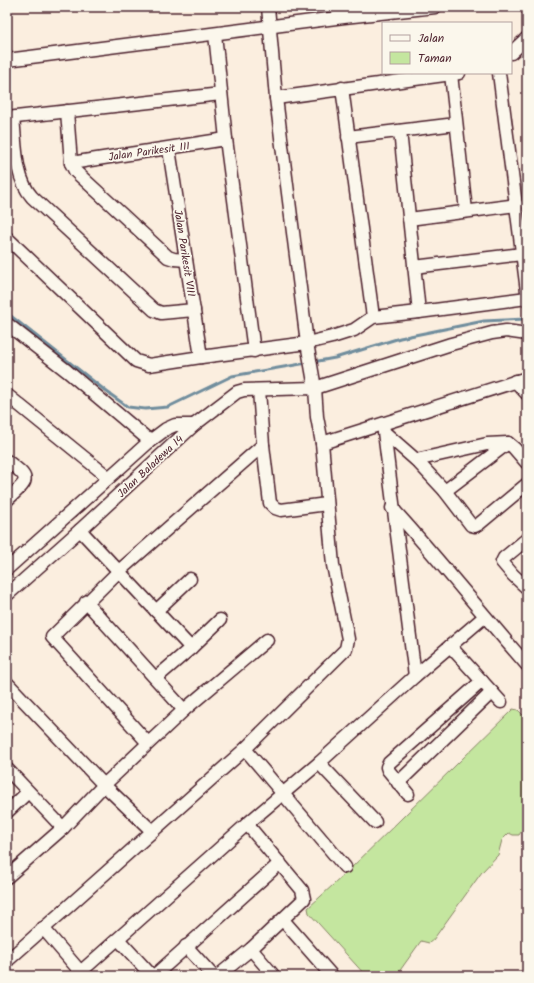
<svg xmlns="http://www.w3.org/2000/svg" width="534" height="983" font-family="Kalam,sans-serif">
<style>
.green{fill:#c4e69f;stroke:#878265}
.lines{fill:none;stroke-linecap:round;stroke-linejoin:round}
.stream{stroke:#708d9d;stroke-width:3}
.minor-casing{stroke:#4a1f2b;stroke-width:15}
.minor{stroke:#fbf7ec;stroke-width:12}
.labels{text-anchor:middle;stroke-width:3.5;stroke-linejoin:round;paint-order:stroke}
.street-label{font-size:11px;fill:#4a1f2b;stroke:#fbf7ec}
</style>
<rect width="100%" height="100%" fill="#fbeedf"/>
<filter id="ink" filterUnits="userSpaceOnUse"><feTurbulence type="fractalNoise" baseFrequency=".025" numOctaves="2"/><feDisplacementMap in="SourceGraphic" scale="8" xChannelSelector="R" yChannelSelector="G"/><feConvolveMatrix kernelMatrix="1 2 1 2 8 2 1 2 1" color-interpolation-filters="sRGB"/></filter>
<g filter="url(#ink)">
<polygon class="green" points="513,709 518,710 527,719 527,823 519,835 513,835 509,833 502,840 498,855 482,872 433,940 429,943 421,941 396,976 366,976 309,913 308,908 346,873"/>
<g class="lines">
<g class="stream">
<polyline points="7,313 107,392 128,407 145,409 168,407 232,376 307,363"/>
<polyline points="313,362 335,358 400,338 484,321 527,319"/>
</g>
<g class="minor-casing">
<g id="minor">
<polyline points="526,7 527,8"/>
<polyline points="215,34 226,139 254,351"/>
<polyline points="511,53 527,38"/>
<polyline points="7,60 344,17 435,7"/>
<polyline points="499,73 527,291"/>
<polyline points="451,74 466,211"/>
<polyline points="342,88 373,317"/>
<polyline points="276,98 459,73"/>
<polyline points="67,111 71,163 75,171 168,257 174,259 186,260"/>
<polyline points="7,118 221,94"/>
<path d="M13,118C16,143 14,177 32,197L154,310L161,313L194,310"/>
<polyline points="400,131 419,312"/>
<polyline points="348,137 456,124"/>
<polyline points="169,149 201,357"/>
<polyline points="71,163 226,139"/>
<polyline points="409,219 517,205"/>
<polyline points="7,238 136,361 149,365 201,357 307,343 332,337 354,330 373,317 419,312 527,298"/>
<polyline points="414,267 522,254"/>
<polyline points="7,324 67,371 150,441"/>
<polyline points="515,381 527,394"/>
<polyline points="259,390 263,445 270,503 275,508 281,510 327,504"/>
<polyline points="7,395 108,477"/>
<polyline points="383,424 415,676"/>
<polyline points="384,432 416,460 445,491 471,525 475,526 479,524 527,484"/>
<polyline points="322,443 527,378"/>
<polyline points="416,460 487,444 508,443 514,448 527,463"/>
<path d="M7,461C33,480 28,480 7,500"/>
<polyline points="445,491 508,443"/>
<path d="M392,508C439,559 481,613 527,665"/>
<polyline points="80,530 191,648"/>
<polyline points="527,539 504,558 502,562 513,575 527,588"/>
<polyline points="7,569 150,441 166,429 175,425 194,425"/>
<polyline points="7,595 80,530 194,425 237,392 244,390 315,388 451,344 492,333 506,331 527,334"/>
<polyline points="86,602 184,710"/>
<polyline points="156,611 190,579"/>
<polyline points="450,646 501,702"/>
<polyline points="156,678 191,648 220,620"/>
<polyline points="7,683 104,785 152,831"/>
<polyline points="148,743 52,637 119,571 263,445"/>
<polyline points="245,749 345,867"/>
<polyline points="319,763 375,822"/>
<polyline points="7,769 63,828"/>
<polyline points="398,783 492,692"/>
<polyline points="408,794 388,770 387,767 389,763 482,681"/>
<polyline points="7,812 28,792"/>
<polyline points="7,877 63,828 104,785 184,710 267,640"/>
<polyline points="283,920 332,976"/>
<polyline points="43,928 84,976"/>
<polyline points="118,939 152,976"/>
<polyline points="186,946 213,976"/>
<polyline points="251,949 274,976"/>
<polyline points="7,961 245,749 346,649 348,639 333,565 322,443 317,417 315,388 307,343 276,98 268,7"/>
<polyline points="76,976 247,824 319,763 415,676 484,617"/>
<polyline points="154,976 280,863"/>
<polyline points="218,976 251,949 304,899 302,890 247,824"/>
</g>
</g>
<use href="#minor" class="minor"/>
</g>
</g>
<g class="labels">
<g class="street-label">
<text transform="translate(149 151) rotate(-8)" y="4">Jalan Parikesit III</text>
<text transform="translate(185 253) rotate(81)" y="4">Jalan Parikesit VIII</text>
<text transform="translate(150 466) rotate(-43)" y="4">Jalan Baladewa 14</text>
</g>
</g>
<rect width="534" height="983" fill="none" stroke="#fbf7ec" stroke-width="24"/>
<rect x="12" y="12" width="510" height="959" fill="none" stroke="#4a1f2b" stroke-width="1.5" filter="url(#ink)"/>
<rect x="382" y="22" width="130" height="52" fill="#fbf7ec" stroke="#b4a19f"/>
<rect x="390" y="35" width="20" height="6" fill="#fbf7ec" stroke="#b4a19f"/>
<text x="418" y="42" font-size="12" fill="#4a1f2b">Jalan</text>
<rect x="390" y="52" width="20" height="12" fill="#c4e69f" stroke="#b4a19f"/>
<text x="418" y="62" font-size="12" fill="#4a1f2b">Taman</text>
</svg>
